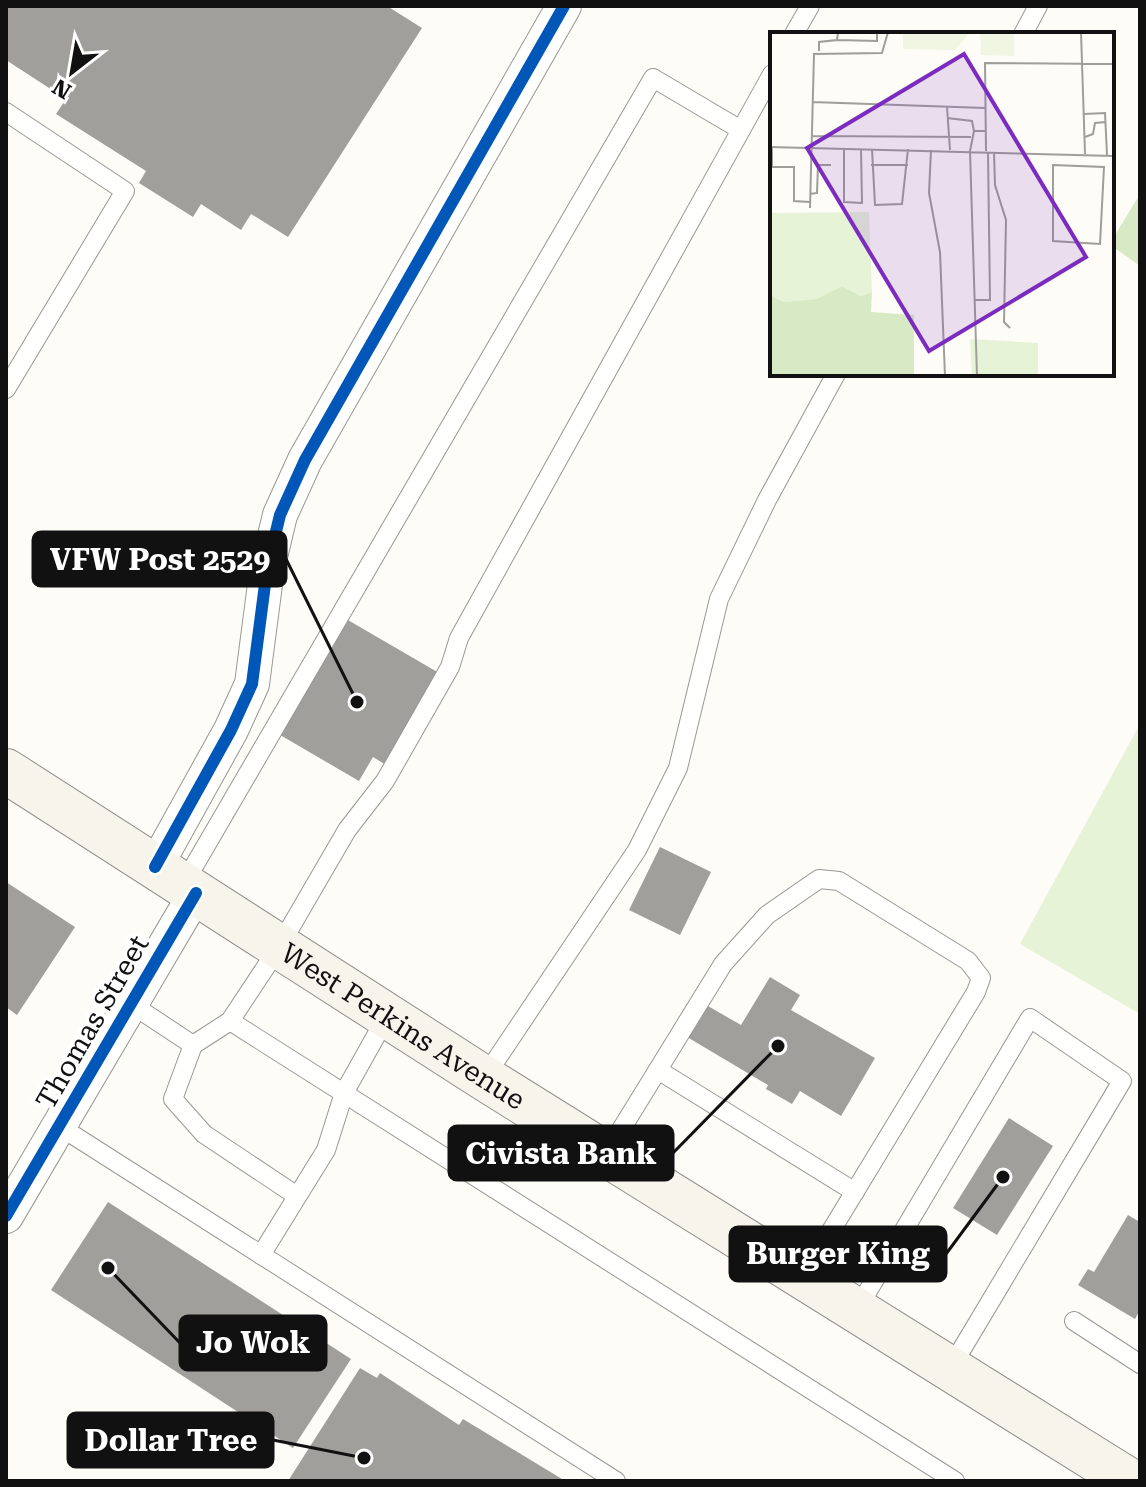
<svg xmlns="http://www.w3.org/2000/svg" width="1146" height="1487" font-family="'Roboto Serif',serif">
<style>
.green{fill:#e7f3d7}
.forest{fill:#d8eac5}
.building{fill:#a19f9c}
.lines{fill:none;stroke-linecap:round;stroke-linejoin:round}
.lane-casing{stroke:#979795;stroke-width:20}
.street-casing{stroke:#979795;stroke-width:36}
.secondary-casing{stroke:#8e8d8b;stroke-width:46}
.lane{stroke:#fffffe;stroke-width:18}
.street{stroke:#fffffe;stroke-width:34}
.secondary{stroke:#f6f4eb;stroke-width:44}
.cycleway-casing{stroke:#fff;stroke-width:17}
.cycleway{stroke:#0057b8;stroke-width:12}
.labels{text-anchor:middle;stroke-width:8;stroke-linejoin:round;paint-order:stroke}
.street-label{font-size:28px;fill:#111;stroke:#fff}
.inset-road{fill:none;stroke:#9f9e9b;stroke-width:2}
.view{fill:#7b2cbf;fill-opacity:0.15;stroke:#7b2cbf;stroke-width:4}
.inset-edge{fill:none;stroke:#111;stroke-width:4}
.leader{fill:none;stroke:#111;stroke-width:3}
.callout-dot{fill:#111;stroke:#fff;stroke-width:3}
.callout{fill:#111;stroke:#111;stroke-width:3}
.callout-label{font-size:30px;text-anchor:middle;font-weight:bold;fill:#fff}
</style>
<rect width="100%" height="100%" fill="#fdfcf7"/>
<polygon class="green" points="1140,724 1140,1014 1020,944"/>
<polygon class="forest" points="1140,194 1140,266 1112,246 1112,240"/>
<g class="building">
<polygon points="6,6 387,6 422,28 288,237 251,214 241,230 201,204 193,217 139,183 146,171 56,114 66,99 6,60"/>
<polygon points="341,616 439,673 386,765 373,757 359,781 275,732"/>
<polygon points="660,847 711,872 680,935 629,910"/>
<polygon points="6,882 75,927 17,1015 6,1007"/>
<polygon points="770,977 800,995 791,1010 875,1058 841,1116 800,1091 792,1104 766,1089 768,1085 682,1034 701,1002 741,1025"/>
<polygon points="1009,1118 1053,1146 997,1235 953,1208"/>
<polygon points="108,1202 351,1359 293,1448 51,1290"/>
<polygon points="1128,1215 1140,1222 1140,1310 1135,1319 1078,1285 1088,1269 1094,1272"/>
<polygon points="360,1368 377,1378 380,1373 459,1425 463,1419 562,1479 288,1481"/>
</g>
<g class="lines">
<g class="lane-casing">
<g id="lane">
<polyline points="794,34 810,6"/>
<polyline points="1023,34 1038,6"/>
<polyline points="6,112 125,191 6,389"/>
<polyline points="183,885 653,78 741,130"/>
<polyline points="131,1004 193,1045 230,1021 279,947 347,830 385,781 450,667 459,638 772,74"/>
<polyline points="230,1021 955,1481"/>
<polyline points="193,1045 173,1099 204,1134 297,1196"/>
<polyline points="658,1070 855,1192"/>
<polyline points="484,1078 637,850 678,768 719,599 767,500 836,374"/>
<polyline points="59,1126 616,1481"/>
<polyline points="606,1154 723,964 767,915 819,879 839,881 968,961 981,978 976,992 803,1277"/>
<polyline points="261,1255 326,1150 344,1093 387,1016"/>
<polyline points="856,1311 1030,1018 1122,1081 950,1369"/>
<polyline points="1074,1321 1140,1364"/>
</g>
</g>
<g class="street-casing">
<g id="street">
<polyline points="155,867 231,730 252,684 267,569 280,515 305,460 564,6"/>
<polyline points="6,1216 196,893"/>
</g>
</g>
<g class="secondary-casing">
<g id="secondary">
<path id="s1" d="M6,771L484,1078L1130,1481"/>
</g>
</g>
<use href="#lane" class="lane"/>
<use href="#street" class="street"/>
<use href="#secondary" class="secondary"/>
<g class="cycleway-casing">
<g id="cycleway">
<polyline points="155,867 231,730 252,684 267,569 280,515 305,460 564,6"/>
<polyline points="6,1216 196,893"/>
</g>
</g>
<use href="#cycleway" class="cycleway"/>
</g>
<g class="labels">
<g class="street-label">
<text transform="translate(92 1022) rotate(-60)" y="10">Thomas Street</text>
<text dy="10" stroke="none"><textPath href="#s1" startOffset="472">West Perkins Avenue</textPath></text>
</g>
</g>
<g transform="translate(770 32)">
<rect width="344" height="344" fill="#fdfcf7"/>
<path d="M99,180L102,260L91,264L72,254L46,267L14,270L0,263V181ZM200,307L268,311V344H202Z" fill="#e7f3d7"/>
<path d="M72,254L91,264L102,260L101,280L144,283V344H0V263L14,270L46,267Z" fill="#d8eac5"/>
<path d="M133,0H200L185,18L133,17ZM210,0H244V24L211,23Z" fill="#f0f6e1"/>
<path class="inset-road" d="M311,0L315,122M67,8L107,9V0M49,19V10L67,8L68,0M42,70L215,76M177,75L180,118M314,82L335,81L337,123M177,86L202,89L204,99M41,104L201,105M315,105L323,102L325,91L336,90M0,115L344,124M2,115V135H24V169L40,170M74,116V170L92,171L91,117M102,117L105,173L132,172L138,117M161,118L159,161L170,220L175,344M216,119L215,31L344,32M224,120L225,153L236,188L234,290L240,296M101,133H138M283,133L334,135L330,212L283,209ZM40,162L47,161L48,133H61M40,176L44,22L112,21L118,0M204,268H220L218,120M207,344L200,119L204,99H216"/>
<path class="view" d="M194,22L316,225L159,319L37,116Z"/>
<rect width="344" height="344" class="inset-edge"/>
</g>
<path class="leader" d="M357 702L286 559M778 1046L673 1153M1003 1177L946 1254M108 1268L180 1343M364 1458L273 1440"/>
<g class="callout-dot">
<circle cx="357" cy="702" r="8"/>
<circle cx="778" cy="1046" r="8"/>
<circle cx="1003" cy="1177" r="8"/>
<circle cx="108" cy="1268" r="8"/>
<circle cx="364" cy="1458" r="8"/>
</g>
<g class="callout">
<rect x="33" y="532" width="253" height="54" rx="8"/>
<rect x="449" y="1126" width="224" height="54" rx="8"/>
<rect x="730" y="1227" width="216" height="54" rx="8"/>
<rect x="180" y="1316" width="146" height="54" rx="8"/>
<rect x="68" y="1413" width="205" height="54" rx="8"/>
</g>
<g class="callout-label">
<text x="160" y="570">VFW Post 2529</text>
<text x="561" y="1164">Civista Bank</text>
<text x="838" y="1264">Burger King</text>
<text x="253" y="1353">Jo Wok</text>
<text x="171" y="1451">Dollar Tree</text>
</g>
<rect width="1146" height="1487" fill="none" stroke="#111111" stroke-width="16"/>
<g transform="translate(72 72) rotate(211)" stroke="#ffffff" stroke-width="6" paint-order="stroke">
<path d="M0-6L14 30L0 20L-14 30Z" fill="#111111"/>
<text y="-12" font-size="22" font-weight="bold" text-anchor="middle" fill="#111111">N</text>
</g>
</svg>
